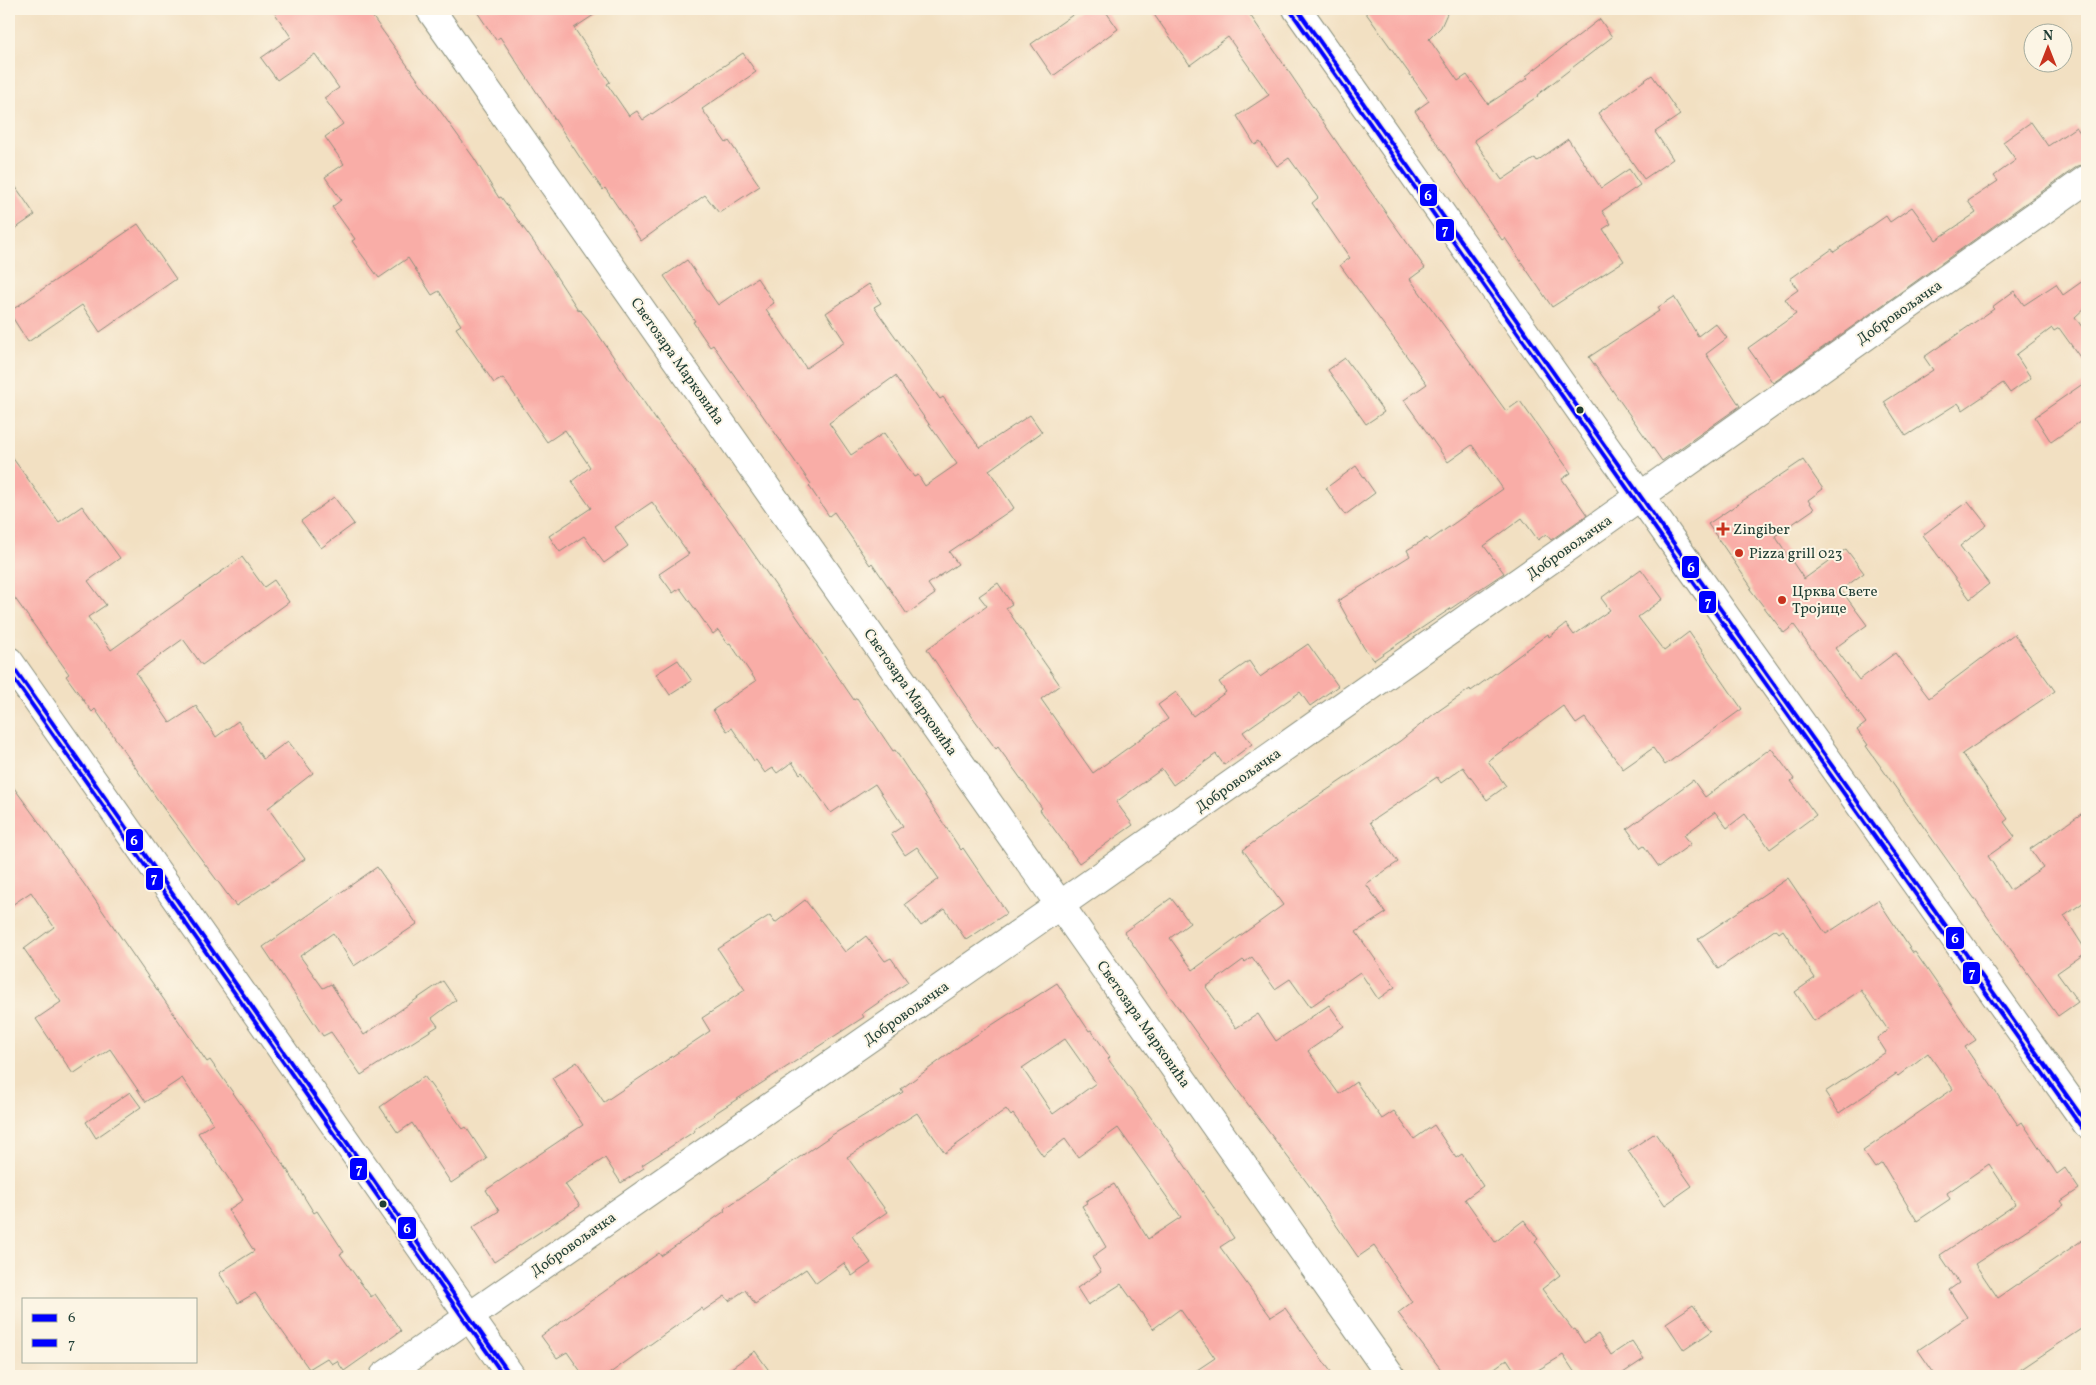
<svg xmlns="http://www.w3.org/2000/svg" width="2096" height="1385" font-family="Vollkorn,serif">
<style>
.building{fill:#f9ada7;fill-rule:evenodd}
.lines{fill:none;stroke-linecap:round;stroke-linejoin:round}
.street-casing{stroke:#888e7b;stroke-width:30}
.street{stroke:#fff;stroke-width:28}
.bus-1-casing{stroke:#fcf5e5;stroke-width:8}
.bus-2-casing{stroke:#fcf5e5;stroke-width:8}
.bus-1{stroke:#00f;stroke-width:4}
.bus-2{stroke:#00f;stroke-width:4}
.bus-dot{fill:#1f3d34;stroke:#fcf5e5;stroke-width:2}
.poi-dot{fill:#c8321e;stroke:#fcf5e5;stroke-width:2}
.labels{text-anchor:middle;stroke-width:4;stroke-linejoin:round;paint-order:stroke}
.street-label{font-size:15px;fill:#1f3d34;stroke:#fcf5e5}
.poi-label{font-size:15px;fill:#1f3d34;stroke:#fcf5e5;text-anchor:start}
.line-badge{stroke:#fcf5e5;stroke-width:2}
.badge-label{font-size:14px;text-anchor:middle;font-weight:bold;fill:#fff}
</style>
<rect width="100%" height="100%" fill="#fcf5e5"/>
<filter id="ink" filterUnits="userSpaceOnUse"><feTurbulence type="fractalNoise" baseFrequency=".02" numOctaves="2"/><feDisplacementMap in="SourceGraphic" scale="10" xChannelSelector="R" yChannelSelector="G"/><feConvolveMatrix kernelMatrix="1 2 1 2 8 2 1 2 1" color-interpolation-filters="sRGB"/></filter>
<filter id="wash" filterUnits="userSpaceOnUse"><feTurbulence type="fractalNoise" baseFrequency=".0096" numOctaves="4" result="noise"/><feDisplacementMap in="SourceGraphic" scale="20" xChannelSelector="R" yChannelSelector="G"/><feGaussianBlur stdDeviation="1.12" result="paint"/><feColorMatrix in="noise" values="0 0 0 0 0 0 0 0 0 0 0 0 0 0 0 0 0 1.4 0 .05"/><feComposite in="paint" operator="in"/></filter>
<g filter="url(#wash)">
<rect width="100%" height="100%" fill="#f2e0c2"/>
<g id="blocks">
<g class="building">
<polygon points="272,9 367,9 474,158 499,198 501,197 533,241 579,311 580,310 588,319 656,420 731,521 854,700 857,698 893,751 895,750 961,850 963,848 1007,913 966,940 945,909 921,926 905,904 939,879 917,847 905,855 891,834 903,826 875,784 831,813 802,772 800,774 792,762 777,773 773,768 765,773 756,760 754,761 732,728 727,731 713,710 756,681 730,643 728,644 718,630 713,634 680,588 673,593 659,574 689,554 652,502 615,527 628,546 604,563 584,536 560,552 549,536 591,508 572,481 590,467 565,430 547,442 503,378 494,383 456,328 461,325 439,291 432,295 408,258 379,278 352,241 355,239 332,207 341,200 325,177 344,164 325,137 343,124 324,98 339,88 315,54 277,80 261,58 291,37"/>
<polygon points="475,9 603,9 574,28 610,82 607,84 629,116 637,111 643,120 743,53 756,72 702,109 726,143 729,141 760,186 719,213 705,195 641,241 605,188 603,190 581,159 500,37 496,40"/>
<polygon points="1081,9 1104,9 1118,29 1053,76 1031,44"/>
<polygon points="1150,9 1246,9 1364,182 1425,268 1410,279 1506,411 1520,401 1571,473 1562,479 1587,515 1551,540 1546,534 1538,540 1522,518 1484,546 1504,573 1374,660 1364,648 1338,601 1410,556 1407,550 1427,538 1429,541 1503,489 1472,445 1448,462 1404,400 1427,384 1340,265 1350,258 1312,203 1318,198 1289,158 1277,166 1260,142 1255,145 1237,116 1269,95 1228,37 1190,65"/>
<polygon points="1363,9 1449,9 1441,27 1429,39 1458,81 1467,75 1488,104 1528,78 1526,76 1600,19 1612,37 1537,95 1538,96 1474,140 1502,180 1535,158 1537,161 1568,139 1601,188 1629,169 1640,185 1602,211 1611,224 1603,229 1624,261 1552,307 1505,238 1502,240 1415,111 1429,101"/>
<polygon points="1652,75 1680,115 1655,132 1673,159 1644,179 1598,113"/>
<polygon points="2031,122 2048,146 2076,127 2087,142 2087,164 2078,166 1773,383 1748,348 1796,314 1785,299 1798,290 1790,279 1832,249 1834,252 1886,216 1890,222 1912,207 1936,240 1976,213 1968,201 1998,181 1994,176 2016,160 2003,142"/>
<polygon points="9,177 35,215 9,233"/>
<polygon points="138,224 176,279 100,332 82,305 28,342 9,312"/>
<path d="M687,260L718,305L757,278L774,303L766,309L806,368L845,342L826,313L869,284L881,303L874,307L940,399L943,397L980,448L1030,415L1042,432L989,470L1014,508L949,552L958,564L928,584L935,594L907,614L872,563L870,565L834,512L829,516L809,486L811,484L713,345L710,347L693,322L695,321L664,276ZM895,376L957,464L925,486L918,475L914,477L884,433L851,455L829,423Z"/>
<polygon points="2087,278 2087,306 2075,317 2087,334 2087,367 2059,328 2054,331 2052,328 2016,355 2031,378 2010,393 2003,383 1963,410 1958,403 1906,436 1884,402 1933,370 1924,357 1994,309 1992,307 2014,291 2024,305 2056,284 2063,295"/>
<polygon points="1674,297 1698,336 1715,323 1727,338 1706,354 1740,406 1662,461 1589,357 1659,311 1657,308"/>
<polygon points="1345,358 1384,412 1366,424 1328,370"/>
<polygon points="2087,381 2087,417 2051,442 2035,417"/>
<polygon points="9,453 59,522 82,506 120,558 88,581 106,605 88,617 111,650 242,557 264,587 274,580 289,602 202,665 183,639 136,673 170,723 196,706 216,737 238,721 263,759 288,741 313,773 268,808 305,859 236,906 164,809 95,709 92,712 66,676 69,674 9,590"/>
<polygon points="1803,460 1823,489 1808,500 1814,509 1775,536 1804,579 1846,549 1864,573 1841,590 1867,625 1835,648 1859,680 1895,653 1929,698 2014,634 2055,691 1962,754 2008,819 2004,822 2015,837 1988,856 2010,890 2043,867 2030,849 2087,810 2087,900 2064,916 2087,952 2057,973 2078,1002 2058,1016 1866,746 1868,745 1857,730 1866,723 1794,625 1784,633 1750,589 1752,588 1708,524"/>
<polygon points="1356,466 1375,493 1345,515 1326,488"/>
<polygon points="334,497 354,524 321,548 301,521"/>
<polygon points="1968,501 1987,525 1960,546 1989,584 1970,599 1923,535"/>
<polygon points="1641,569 1663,599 1638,617 1664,651 1689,632 1742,709 1665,765 1653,748 1623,769 1585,718 1576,724 1563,706 1488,761 1506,786 1487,800 1463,767 1441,783 1437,777 1370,822 1398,862 1366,884 1386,913 1356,932 1395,987 1378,999 1360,972 1310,1007 1290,979 1275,989 1252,957 1245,962 1243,960 1206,987 1236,1028 1258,1014 1276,1041 1329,1005 1344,1026 1308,1051 1339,1094 1356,1082 1382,1119 1394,1111 1414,1139 1434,1125 1456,1158 1462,1154 1483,1186 1465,1199 1495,1242 1524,1220 1538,1239 1535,1241 1560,1275 1542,1289 1573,1330 1575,1329 1584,1343 1598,1334 1611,1355 1632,1341 1644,1359 1623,1373 1626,1376 1577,1376 1563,1355 1528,1376 1518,1376 1507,1359 1484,1376 1446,1376 1398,1313 1412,1302 1374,1246 1358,1257 1308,1184 1238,1091 1124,932 1171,898 1190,923 1170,938 1193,970 1283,905 1243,850 1299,809 1400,741 1434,714 1470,689 1471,691 1548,634 1549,637 1566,624 1574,635 1610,610 1601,598"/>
<polygon points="998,583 1012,604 1006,608 1060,685 1041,699 1093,773 1168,719 1158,705 1176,692 1193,716 1226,692 1219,682 1249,661 1260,677 1308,644 1338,686 1310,706 1300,692 1243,732 1252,744 1224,765 1216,754 1173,785 1162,769 1116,802 1133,825 1079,863 1040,810 1042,808 998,747 996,749 971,715 927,649 987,606 979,596"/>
<polygon points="678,660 692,681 670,695 656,674"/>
<polygon points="1771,748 1794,779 1791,781 1816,815 1770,849 1745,814 1727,828 1715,812 1684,835 1691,844 1659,867 1644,846 1641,848 1627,829 1693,780 1705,797"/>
<polygon points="9,781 84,884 207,1062 210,1060 288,1171 314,1213 317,1211 344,1252 340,1254 371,1297 375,1294 401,1331 344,1371 337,1361 332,1364 327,1358 309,1369 255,1293 238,1303 219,1273 254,1251 228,1210 243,1200 198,1133 213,1123 182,1078 146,1102 110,1049 73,1074 36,1019 61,1002 24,949 54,927 31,892 9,907"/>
<polygon points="377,867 417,924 354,966 333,933 300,956 323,988 331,984 364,1035 443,981 456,1000 432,1018 438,1026 361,1075 331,1032 323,1036 263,947"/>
<polygon points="1788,878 1826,934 1878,900 1913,953 1915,952 1976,1040 1965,1047 2018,1125 2022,1122 2057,1174 2065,1168 2079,1189 2061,1201 2064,1205 1975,1264 1998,1298 2087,1237 2087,1325 2011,1376 1936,1376 1918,1350 1967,1317 1949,1290 1959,1283 1940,1255 2016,1204 1989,1164 1947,1193 1950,1199 1917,1221 1882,1163 1875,1168 1863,1151 1953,1089 1928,1053 1898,1076 1896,1074 1839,1113 1825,1092 1886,1052 1877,1038 1888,1030 1861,990 1814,1021 1795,992 1815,978 1783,930 1779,933 1776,929 1718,969 1698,939"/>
<polygon points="805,900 845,952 866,936 885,961 891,958 908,982 862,1014 864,1017 714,1114 715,1115 694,1129 695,1131 642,1165 644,1168 621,1183 605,1158 565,1184 580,1206 494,1262 472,1228 499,1211 486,1190 583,1125 552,1078 577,1062 604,1102 710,1031 702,1018 745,990 718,949 770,915 775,923"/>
<path d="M1057,983L1089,1031L1091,1030L1110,1057L1108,1059L1171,1145L1234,1238L1220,1247L1271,1317L1285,1308L1334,1376H1188L1215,1358L1180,1309L1153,1329L1121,1284L1088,1305L1077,1288L1101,1272L1092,1257L1106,1247L1082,1206L1087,1203L1086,1201L1114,1184L1148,1239L1181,1217L1118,1128L1078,1157L1065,1139L1043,1156L1013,1114L1011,1116L1006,1109L945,1153L917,1113L847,1157L887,1212L852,1236L871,1263L852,1276L844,1263L816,1283L806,1269L755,1304L745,1290L729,1301L725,1296L703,1311L701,1308L606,1376H584L567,1352L557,1358L541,1336L659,1253L661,1256L725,1211L724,1209L832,1135L903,1092L901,1089L961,1045ZM1065,1039L1096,1083L1053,1114L1022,1068Z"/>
<polygon points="424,1076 463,1129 466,1127 487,1159 451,1183 412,1123 398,1133 380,1107"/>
<polygon points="130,1092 141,1107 96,1138 86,1122"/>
<polygon points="1655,1133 1692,1186 1665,1205 1628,1151"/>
<polygon points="1693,1305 1712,1331 1684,1350 1666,1323"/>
<polygon points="755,1351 773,1376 720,1376"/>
</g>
</g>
</g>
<g filter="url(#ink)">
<use href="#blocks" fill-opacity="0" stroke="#888e7b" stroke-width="1"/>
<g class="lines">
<g class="street-casing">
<g id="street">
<polyline points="430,9 1391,1376"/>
<polyline points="1297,9 1677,548 2087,1124"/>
<polyline points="9,661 511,1376"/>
<polyline points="384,1376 1060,905 1601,524 2087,179"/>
</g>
</g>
<use href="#street" class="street"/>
<g class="bus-1-casing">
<g id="bus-1">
<polyline points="1297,9 1677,548 2087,1124"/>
<polyline points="9,661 511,1376"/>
</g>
</g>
<g class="bus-2-casing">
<g id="bus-2">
<polyline points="1292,13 1672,552 2082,1128"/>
<polyline points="9,672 504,1376"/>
</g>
</g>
<use href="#bus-1" class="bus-1"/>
<use href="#bus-2" class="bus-2"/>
</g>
</g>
<g class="bus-dot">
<circle cx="1580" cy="410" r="4.5"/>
<circle cx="383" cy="1204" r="4.5"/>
</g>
<g class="poi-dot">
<path d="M1720.5 521.5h5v5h5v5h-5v5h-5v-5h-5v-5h5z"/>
<circle cx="1739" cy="553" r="5"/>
<circle cx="1782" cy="600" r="5"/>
</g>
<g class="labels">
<g class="street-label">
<text transform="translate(1899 312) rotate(-35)" y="5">Добровољачка</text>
<text transform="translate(678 361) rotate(55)" y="5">Светозара Марковића</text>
<text transform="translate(1569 547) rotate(-35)" y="5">Добровољачка</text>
<text transform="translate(911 692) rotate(55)" y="5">Светозара Марковића</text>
<text transform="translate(1238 780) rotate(-35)" y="5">Добровољачка</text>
<text transform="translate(906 1013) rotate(-35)" y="5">Добровољачка</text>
<text transform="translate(1144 1024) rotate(55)" y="5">Светозара Марковића</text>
<text transform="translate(573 1244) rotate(-35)" y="5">Добровољачка</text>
</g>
<g class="poi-label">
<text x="1733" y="534">Zingiber</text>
<text x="1749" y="558">Pizza grill 023</text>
<text x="1792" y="596">Црква Свете<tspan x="1792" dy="17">Тројице</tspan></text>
</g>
</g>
<g class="line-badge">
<rect x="1419" y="183" width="19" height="24" rx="5" fill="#00f"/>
<rect x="1435" y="218" width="20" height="24" rx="5" fill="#00f"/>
<rect x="1681" y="555" width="19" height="24" rx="5" fill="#00f"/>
<rect x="1698" y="590" width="19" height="24" rx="5" fill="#00f"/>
<rect x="125" y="828" width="19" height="24" rx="5" fill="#00f"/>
<rect x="145" y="867" width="19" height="24" rx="5" fill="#00f"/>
<rect x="1945" y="926" width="20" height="24" rx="5" fill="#00f"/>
<rect x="1962" y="961" width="19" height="24" rx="5" fill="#00f"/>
<rect x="349" y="1157" width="19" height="24" rx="5" fill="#00f"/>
<rect x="397" y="1216" width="20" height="24" rx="5" fill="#00f"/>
</g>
<g class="badge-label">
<text x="1428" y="200">6</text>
<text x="1445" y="235">7</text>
<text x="1691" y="572">6</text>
<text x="1708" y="607">7</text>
<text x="134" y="845">6</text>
<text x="154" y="883">7</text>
<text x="1955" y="943">6</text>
<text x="1972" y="978">7</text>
<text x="359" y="1174">7</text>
<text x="407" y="1233">6</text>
</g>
<rect width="2096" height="1385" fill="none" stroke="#fcf5e5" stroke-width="30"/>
<rect x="22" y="1298" width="175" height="65" fill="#fcf5e5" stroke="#a4ab9e"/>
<rect x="32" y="1314" width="25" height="8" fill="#0000ff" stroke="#a4ab9e"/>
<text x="68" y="1322" font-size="15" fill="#1f3d34">6</text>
<rect x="32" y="1339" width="25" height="8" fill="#0000ff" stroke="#a4ab9e"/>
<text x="68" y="1348" font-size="15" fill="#1f3d34">7</text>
<g transform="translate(2048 48)"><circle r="24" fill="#fcf5e5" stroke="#a4ab9e"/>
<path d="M0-4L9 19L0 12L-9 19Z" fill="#c8321e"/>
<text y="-8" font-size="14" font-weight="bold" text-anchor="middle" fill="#1f3d34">N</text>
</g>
</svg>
